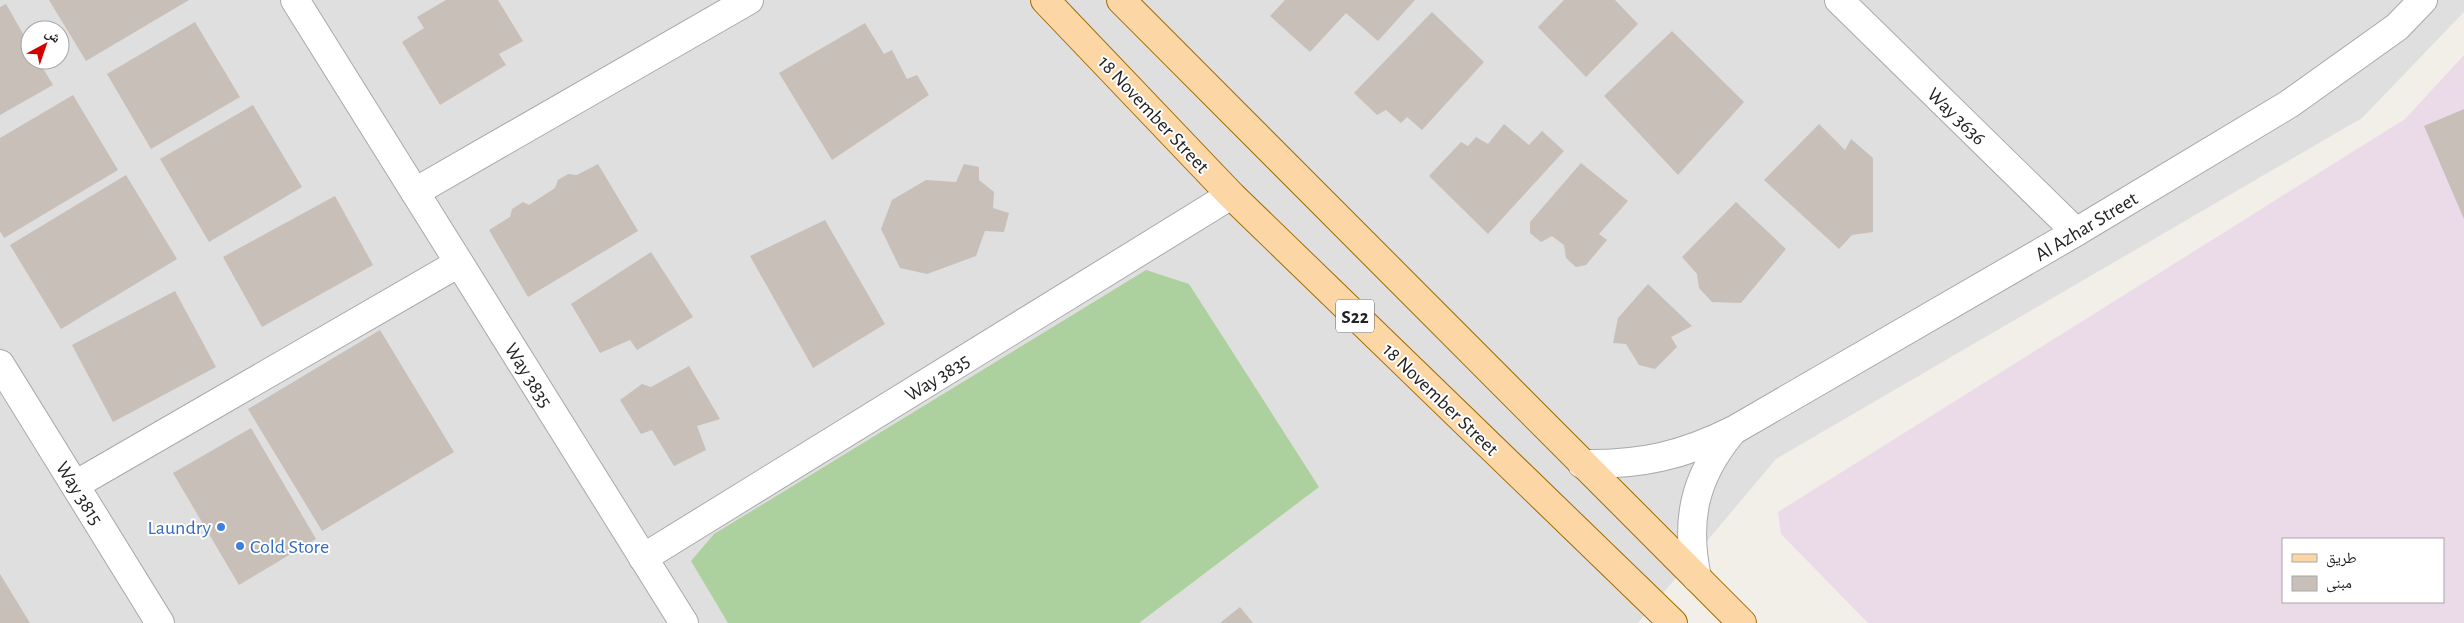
<svg xmlns="http://www.w3.org/2000/svg" width="2464" height="623" font-family="'Alegreya Sans','Noto Naskh Arabic',sans-serif">
<style>
.residential{fill:#e0dfdf;fill-rule:evenodd}
.industrial{fill:#ebdbe8;fill-rule:evenodd}
.forest{fill:#add19e}
.building{fill:#c7bfb8}
.lines{fill:none;stroke-linecap:round;stroke-linejoin:round}
.minor-casing{stroke:#a9a9a9;stroke-width:30}
.major-casing{stroke:#a06b00;stroke-width:30}
.minor{stroke:#fff;stroke-width:28}
.major{stroke:#fcd6a4;stroke-width:28}
.shop-dot{fill:#3f7fe0;stroke:#fff;stroke-width:2}
.labels{text-anchor:middle;stroke-width:4;stroke-linejoin:round;paint-order:stroke}
.shield{fill:#fff;stroke:#646464;stroke-width:1}
.shield-label{font-size:19px;font-weight:bold;fill:#222}
.street-label{font-size:20px;fill:#222;stroke:#fff}
.shop-label{font-size:20px;fill:#366cbe;stroke:#fff;text-anchor:end}
</style>
<rect width="100%" height="100%" fill="#f2efe9"/>
<path class="residential" d="M0,0H2464V12L2362,118L1776,459L1638,623H0ZM30,30H60V60H30Z"/>
<path class="industrial" d="M2464,55V623H1868L1781,534L1778,512L2405,119ZM2283,539H2443V602H2283Z"/>
<polygon class="forest" points="1146,270 1189,284 1319,487 1139,623 728,623 691,561 714,534"/>
<g class="building">
<polygon points="49,0 189,0 86,61"/>
<polygon points="446,0 498,0 523,41 499,54 506,65 440,105 402,42 424,28 417,17"/>
<polygon points="1285,0 1415,0 1378,41 1346,13 1310,52 1270,16"/>
<polygon points="1564,0 1615,0 1638,24 1586,77 1538,27"/>
<polygon points="6,4 30,46 30,60 38,60 53,85 0,115 0,7"/>
<polygon points="1432,12 1484,62 1422,130 1407,117 1401,123 1386,110 1377,115 1354,93"/>
<polygon points="195,22 240,97 151,149 107,74"/>
<polygon points="865,23 884,54 892,50 907,79 917,75 929,95 832,160 779,73"/>
<polygon points="1672,31 1744,102 1678,175 1604,96"/>
<polygon points="73,95 118,170 4,238 0,231 0,138"/>
<polygon points="253,105 302,187 209,242 160,159"/>
<polygon points="2464,109 2464,219 2424,126"/>
<polygon points="1504,124 1529,145 1542,131 1564,151 1488,234 1429,176 1461,142 1468,146 1476,137 1488,144"/>
<polygon points="1819,124 1845,150 1851,139 1873,158 1873,232 1852,235 1839,249 1764,180"/>
<polygon points="1581,163 1628,201 1599,234 1607,240 1586,265 1576,267 1566,258 1564,245 1552,236 1541,242 1530,233 1530,222"/>
<polygon points="598,164 638,231 528,297 489,230 510,217 512,209 523,202 529,205 555,188 558,180 568,174 577,175"/>
<polygon points="964,164 979,167 979,180 994,192 993,208 1009,213 1004,232 985,231 976,256 927,274 900,268 881,229 892,200 926,180 956,182"/>
<polygon points="126,175 177,259 61,329 10,245"/>
<polygon points="335,196 373,265 262,327 223,257"/>
<polygon points="1736,202 1786,249 1741,303 1712,302 1699,288 1697,274 1682,257"/>
<polygon points="825,220 885,324 813,368 750,256"/>
<polygon points="651,252 693,317 637,350 630,340 600,353 571,304"/>
<polygon points="1648,284 1692,326 1671,337 1677,347 1655,369 1639,365 1626,344 1613,343 1618,318"/>
<polygon points="175,291 216,367 113,422 72,345"/>
<polygon points="380,330 454,452 322,531 248,409"/>
<polygon points="689,366 720,419 697,426 706,450 674,466 652,430 641,434 620,400 642,384 651,387"/>
<polygon points="251,428 316,539 239,585 173,473"/>
<polygon points="0,574 30,623 0,623"/>
<polygon points="1240,607 1253,623 1220,623"/>
</g>
<g class="lines">
<g class="minor-casing">
<g id="minor">
<polyline points="295,0 684,623"/>
<polyline points="1839,0 2076,232"/>
<polyline points="415,192 749,0"/>
<polyline points="0,364 160,623"/>
<path d="M1582,464C1640,465 1682,456 1734,430L2076,232L2289,104L2397,27L2423,0"/>
<polyline points="75,485 459,263"/>
<polyline points="643,558 1231,195"/>
<path d="M1697,578C1685,521 1694,478 1731,433"/>
</g>
</g>
<g class="major-casing">
<g id="major">
<polyline points="1045,0 1231,195 1673,623"/>
<polyline points="1121,0 1742,623"/>
</g>
</g>
<use href="#minor" class="minor"/>
<use href="#major" class="major"/>
</g>
<g class="shop-dot">
<circle cx="221" cy="527" r="5"/>
<circle cx="240" cy="546" r="5"/>
</g>
<g class="labels">
<rect class="shield" x="1336" y="299.5" width="38" height="33" rx="4"/>
<g class="shield-label">
<text x="1355" y="323">S22</text>
</g>
<g class="street-label">
<text transform="translate(1154 114) rotate(47)" y="7">18 November Street</text>
<text transform="translate(1957 116) rotate(44)" y="7">Way 3636</text>
<text transform="translate(2086 226) rotate(-31)" y="7">Al Azhar Street</text>
<text transform="translate(529 375) rotate(58)" y="7">Way 3835</text>
<text transform="translate(937 377) rotate(-32)" y="7">Way 3835</text>
<text transform="translate(1441 399) rotate(44)" y="7">18 November Street</text>
<text transform="translate(80 493) rotate(58)" y="7">Way 3815</text>
</g>
<g class="shop-label">
<text x="211" y="534">Laundry</text>
<text x="250" y="553" text-anchor="start">Cold Store</text>
</g>
</g>
<rect x="2282" y="538" width="162" height="65" fill="#ffffff" stroke="#a7a7a7"/>
<rect x="2292" y="554" width="25" height="8" fill="#fcd6a4" stroke="#a7a7a7"/>
<text x="2326" y="563" font-size="15" fill="#222222">طريق</text>
<rect x="2292" y="576" width="25" height="15" fill="#c7bfb8" stroke="#a7a7a7"/>
<text x="2326" y="588" font-size="15" fill="#222222">مبنى</text>
<g transform="translate(45 45) rotate(40)"><circle r="24" fill="#ffffff" stroke="#a7a7a7"/>
<path d="M0-4L9 19L0 12L-9 19Z" fill="#d40000"/>
<text y="-8" font-size="14" font-weight="bold" text-anchor="middle" fill="#222222">ش</text>
</g>
</svg>
